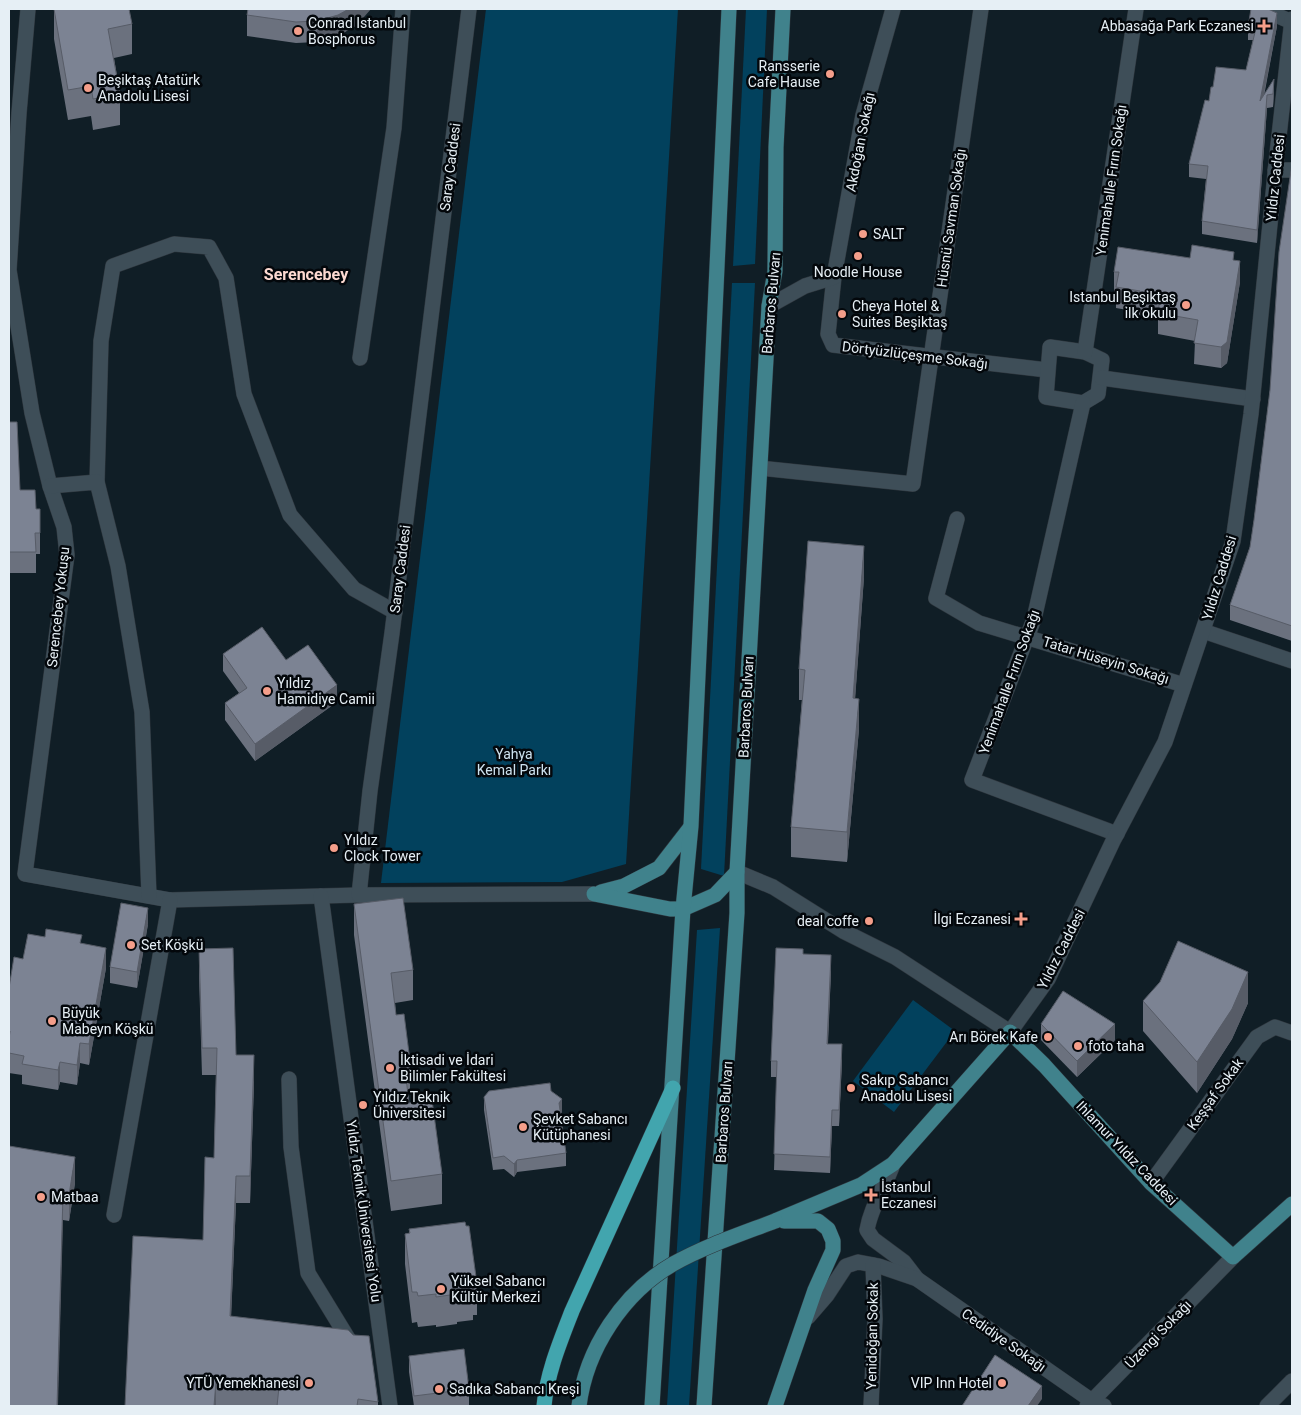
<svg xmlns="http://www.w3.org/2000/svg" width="1301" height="1415" font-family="Roboto,sans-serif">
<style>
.green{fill:#02415d}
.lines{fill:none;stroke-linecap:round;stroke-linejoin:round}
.minor-casing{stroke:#2e363d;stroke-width:16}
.major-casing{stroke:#2e363d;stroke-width:16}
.highway-casing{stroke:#2e363d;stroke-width:16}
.minor{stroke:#3e4e58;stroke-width:15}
.major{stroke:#40828c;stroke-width:15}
.highway{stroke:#42a5ae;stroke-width:15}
.major-bridge-casing{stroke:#2e363d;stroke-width:16;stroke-linecap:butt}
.major-bridge{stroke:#40828c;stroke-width:15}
.wall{fill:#6b717e}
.shaded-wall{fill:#575c67}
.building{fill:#7c8393;stroke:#575c67}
.poi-dot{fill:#f49e8a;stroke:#03070b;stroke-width:2}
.labels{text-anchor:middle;stroke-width:5;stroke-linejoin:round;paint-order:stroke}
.poi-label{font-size:14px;fill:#e6eff5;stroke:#03070b;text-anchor:start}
.street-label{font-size:14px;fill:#e6eff5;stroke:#03070b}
.park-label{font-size:14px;fill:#cde2ef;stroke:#03070b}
.quarter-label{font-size:16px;font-weight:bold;fill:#fcd9d1;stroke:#03070b}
</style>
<rect width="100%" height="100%" fill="#101e26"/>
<g class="green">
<polygon points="486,9 678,9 626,864 562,882 381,883"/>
<polygon points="746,9 767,9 755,264 733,266"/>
<polygon points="732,283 755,283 724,876 701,869"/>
<polygon points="720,928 689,1406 667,1406 697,930"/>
<polygon points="913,1000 955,1031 894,1112 853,1081"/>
</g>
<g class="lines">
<g class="minor-casing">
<g id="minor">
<polyline points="28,9 19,113 9,270 32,413 50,486 64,527 67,555 25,874 170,900 359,895"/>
<polyline points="469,9 392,633 370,791 359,895 594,894"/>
<polyline points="893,9 863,115 834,277 828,334 833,345 1047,370"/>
<polyline points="1262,9 1292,22"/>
<polyline points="1275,170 1292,170"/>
<polyline points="769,306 805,286 834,277"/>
<polygon points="1050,347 1085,352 1102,360 1098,394 1083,403 1046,397"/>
<polyline points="1085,352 1136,9"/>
<polyline points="360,358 394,128 403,9"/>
<polyline points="1102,378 1253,399"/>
<polyline points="1083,403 1034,619 972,780 1117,834"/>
<polyline points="760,468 913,484 981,9"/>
<polyline points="97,482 101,341 113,266 174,244 209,247 226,278 244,394 290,515 354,589 395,612"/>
<polyline points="50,486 97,482 118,566 142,712 149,896"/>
<polyline points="957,519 936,598 979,623 1184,685"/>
<polyline points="1203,631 1292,661"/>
<polyline points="737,872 773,887 843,931 895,957 1010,1032 1048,979 1113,841 1165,742 1233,541 1251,414 1277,154 1292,19"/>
<polyline points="321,896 390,1406"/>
<polyline points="289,1079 291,1147 308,1273 352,1345"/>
<path d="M893,1164C885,1187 871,1206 867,1230L873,1239L904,1262L917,1279"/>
<polyline points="1151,1183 1257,1037 1275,1027 1292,1033"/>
<polyline points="114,1215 170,900"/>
<polyline points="808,1317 827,1295 846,1266 858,1262 879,1266 917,1279 1092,1401 1104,1406"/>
<polyline points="871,1406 875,1319 873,1265"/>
<polyline points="1087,1406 1233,1257"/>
<polyline points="1267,1406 1292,1381"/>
</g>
</g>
<g class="major-casing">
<g id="major">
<polyline points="601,892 624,886 659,868 690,828"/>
<polyline points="594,894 670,909 683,909 715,895 737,872"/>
<polyline points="775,1221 861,1185 893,1164 1010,1032 1044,1065 1151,1183 1233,1257 1292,1204"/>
<polyline points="652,1406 683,909 691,826 729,9"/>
<polyline points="704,1406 737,913 737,872 769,306 775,271 776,147 783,9"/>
<polyline points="775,1406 815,1290 833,1250 833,1241 828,1229 818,1221 784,1221"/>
</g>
</g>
<g class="highway-casing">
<path id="highway" d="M544,1406C547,1373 560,1342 572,1311L673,1088"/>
</g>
<use href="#minor" class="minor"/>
<use href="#major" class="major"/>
<use href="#highway" class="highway"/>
<g class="major-bridge-casing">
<path id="major-bridge" d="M579,1406C586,1349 623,1293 673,1264C705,1246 741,1234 775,1221"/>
</g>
<use href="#major-bridge" class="major-bridge"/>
</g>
<g class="wall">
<polygon points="54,9 132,24 132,54 114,58 120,94 120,125 93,130 91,116 68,120 54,39"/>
<polygon points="248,9 357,25 338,36 317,42 296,43 247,36 247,15"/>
<polygon points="1277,26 1264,96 1274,92 1273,107 1267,108 1257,243 1202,234 1202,221 1206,179 1189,177 1189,164 1213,87 1246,70 1253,40 1248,40 1248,27"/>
<polygon points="1292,164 1292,641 1230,620 1230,605 1250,547 1254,520 1270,390"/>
<polygon points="1190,258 1234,260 1240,282 1227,363 1221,368 1194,364 1195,341 1158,334 1158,318 1139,315 1139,312 1116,308 1116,293 1114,293 1114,272"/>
<polygon points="9,422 20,490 36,509 40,509 40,554 36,554 36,573 9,573"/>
<polygon points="864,577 855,698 859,729 847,862 791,857 791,827 802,700 799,700 799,669"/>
<polygon points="223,654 286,660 337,702 255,761 225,720 225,703 239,693 223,671"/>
<polygon points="354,904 413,970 413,1000 395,1003 396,1015 410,1061 410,1091 408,1091 409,1103 442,1174 442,1204 391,1211 354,935"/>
<polygon points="148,924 137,988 110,983 110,967"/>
<polygon points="82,944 106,968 89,1065 80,1063 77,1085 60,1082 58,1090 22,1084 22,1075 9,1073 9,988 23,959"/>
<polygon points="199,949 236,1055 254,1082 250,1203 236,1203 231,1316 378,1402 378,1406 125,1406 203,1240 214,1158 216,1075 202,1075 199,976"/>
<polygon points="803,954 831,971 828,1044 842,1060 839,1126 832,1126 830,1173 774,1170 777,1077 771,1077 771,1061"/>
<polygon points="1143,1001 1248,1003 1232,1039 1197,1093 1143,1031"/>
<polygon points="1041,1024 1115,1040 1077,1077 1041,1040"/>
<polygon points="551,1091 562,1112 560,1114 566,1153 566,1166 517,1172 514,1177 504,1169 493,1170 484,1110 484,1097"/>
<polygon points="9,1146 75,1183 69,1221 63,1220"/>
<polygon points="409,1229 477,1284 477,1315 473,1315 473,1320 457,1322 457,1324 436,1327 436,1325 418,1327 417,1322 412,1323 405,1264 405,1234 409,1233"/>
<polygon points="409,1356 469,1389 469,1405 458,1406 414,1406 409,1372"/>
</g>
<g class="shaded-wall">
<polygon points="349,9 371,9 357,25 338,36 317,42 317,21"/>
<polygon points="1277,13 1277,26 1260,114 1260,101"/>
<polygon points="1274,79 1274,92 1273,107 1273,94"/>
<polygon points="1267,95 1267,108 1257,243 1257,230"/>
<polygon points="1240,261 1240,282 1227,363 1221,368 1221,347"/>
<polygon points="864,546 864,577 853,728 853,698"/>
<polygon points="337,685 337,702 255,761 255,744"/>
<polygon points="859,699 859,729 847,862 847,832"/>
<polygon points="148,908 148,924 137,988 137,972"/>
<polygon points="106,948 106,968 89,1065 89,1044"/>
<polygon points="831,955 831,971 827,1060 827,1044"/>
<polygon points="1248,972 1248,1003 1232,1039 1197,1093 1197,1062"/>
<polygon points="1115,1024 1115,1040 1077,1077 1077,1061"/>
<polygon points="80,1043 80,1063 77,1085 77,1065"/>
<polygon points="842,1044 842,1060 839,1126 839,1110"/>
<polygon points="254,1055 254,1082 250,1203 250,1176"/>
<polygon points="60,1062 60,1082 58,1090 58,1070"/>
<polygon points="562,1099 562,1112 559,1116 559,1103"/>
<polygon points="832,1110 832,1126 830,1173 830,1157"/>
<polygon points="75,1157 75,1183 69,1221 69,1195"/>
<polygon points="517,1160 517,1172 514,1177 514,1164"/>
<polygon points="236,1176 236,1203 230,1343 230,1316"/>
<polygon points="63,1194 63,1220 58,1406 57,1406"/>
<polygon points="216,1381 216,1406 214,1406"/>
<polygon points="1042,1386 1042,1399 1037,1406 1028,1406"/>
</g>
<g class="building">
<polygon points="54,9 129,9 132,24 108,29 120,94 93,99 91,86 68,90"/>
<polygon points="248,9 349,9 338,15 317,21 296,22 247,15"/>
<polygon points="1251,9 1268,9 1277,13 1260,101 1274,79 1273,94 1267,95 1257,230 1202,221 1208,166 1189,164 1205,100 1209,101 1211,87 1213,87 1216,67 1246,70 1256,28 1248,27"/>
<polygon points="1292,164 1292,626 1230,605 1250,547 1254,520 1270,390 1279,252"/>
<polygon points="1192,245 1234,252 1233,260 1240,261 1227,342 1221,347 1194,343 1198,320 1158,313 1160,298 1139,294 1140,291 1116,287 1119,272 1114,272 1118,247 1190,258"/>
<polygon points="9,422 17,422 20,490 35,490 36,509 40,509 40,533 35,533 36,552 9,552"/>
<polygon points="808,541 864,546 853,698 859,699 847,832 791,827 805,670 799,669"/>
<polygon points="262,627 286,660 308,645 337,685 255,744 225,703 247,688 223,654"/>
<polygon points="403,898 413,970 391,973 396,1015 404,1014 410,1061 404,1061 409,1103 432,1100 442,1174 391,1181 354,904"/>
<polygon points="121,903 148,908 137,972 110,967"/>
<polygon points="46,929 82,935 80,943 106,948 89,1044 80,1043 77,1065 60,1062 58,1070 22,1064 24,1056 9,1053 9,1039 10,1031 9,1030 9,988 14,957 23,959 28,934 45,937"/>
<polygon points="1178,941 1248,972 1232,1009 1197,1062 1143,1001 1160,982"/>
<polygon points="233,948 236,1055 254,1055 250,1176 236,1176 230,1316 348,1330 353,1335 369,1336 378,1402 358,1399 357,1406 277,1406 279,1387 216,1381 214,1406 125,1406 133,1236 203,1240 205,1157 214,1158 217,1048 202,1048 199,949"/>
<polygon points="776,948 803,949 803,954 831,955 827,1044 842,1044 839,1110 832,1110 830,1157 774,1154 777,1061 771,1061"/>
<polygon points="1063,991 1115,1024 1077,1061 1041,1024"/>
<polygon points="550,1083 551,1091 562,1099 559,1103 566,1153 517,1160 514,1164 504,1156 493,1158 484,1097 489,1091"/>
<polygon points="9,1146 75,1157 69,1195 63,1194 57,1406 9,1406"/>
<polygon points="465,1222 466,1226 469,1226 477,1284 472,1285 473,1289 457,1291 457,1294 436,1297 436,1294 418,1296 417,1292 412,1292 405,1234 410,1233 409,1229"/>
<polygon points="464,1349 469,1389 414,1396 409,1356"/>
<polygon points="995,1355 1042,1386 1028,1406 962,1406"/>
</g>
<g class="poi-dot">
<path d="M1261.5 18.5h5v5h5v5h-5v5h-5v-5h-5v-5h5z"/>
<circle cx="298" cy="31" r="5"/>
<circle cx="830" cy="74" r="5"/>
<circle cx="88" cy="88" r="5"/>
<circle cx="863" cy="234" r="5"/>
<circle cx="858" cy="256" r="5"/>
<circle cx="1186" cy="305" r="5"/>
<circle cx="842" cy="314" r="5"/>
<circle cx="267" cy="691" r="5"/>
<circle cx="334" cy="848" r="5"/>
<path d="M1018.5 911.5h5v5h5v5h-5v5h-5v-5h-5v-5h5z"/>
<circle cx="869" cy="921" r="5"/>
<circle cx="131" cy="945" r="5"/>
<circle cx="52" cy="1021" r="5"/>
<circle cx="1048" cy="1037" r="5"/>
<circle cx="1078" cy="1046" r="5"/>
<circle cx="390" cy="1068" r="5"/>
<circle cx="851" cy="1088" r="5"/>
<circle cx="363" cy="1105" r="5"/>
<circle cx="523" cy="1127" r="5"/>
<path d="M868.5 1187.5h5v5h5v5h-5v5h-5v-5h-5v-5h5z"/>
<circle cx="41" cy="1197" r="5"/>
<circle cx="441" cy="1289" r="5"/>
<circle cx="309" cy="1383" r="5"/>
<circle cx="1002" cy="1383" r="5"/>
<circle cx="439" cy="1389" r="5"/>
</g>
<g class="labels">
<g class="poi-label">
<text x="308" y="28">Conrad Istanbul<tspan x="308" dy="16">Bosphorus</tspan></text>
<text x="1254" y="31" text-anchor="end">Abbasağa Park Eczanesi</text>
<text x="820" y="71" text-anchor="end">Ransserie<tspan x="820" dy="16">Cafe Hause</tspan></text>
<text x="98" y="85">Beşiktaş Atatürk<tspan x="98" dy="16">Anadolu Lisesi</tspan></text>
<text x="873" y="239">SALT</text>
<text x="858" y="277" text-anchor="middle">Noodle House</text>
<text x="1176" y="302" text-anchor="end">Istanbul Beşiktaş<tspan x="1176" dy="16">ilk okulu</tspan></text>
<text x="852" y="311">Cheya Hotel &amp;<tspan x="852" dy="16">Suites Beşiktaş</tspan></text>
<text x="277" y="688">Yıldız<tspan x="277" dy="16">Hamidiye Camii</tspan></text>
<text x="344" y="845">Yıldız<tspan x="344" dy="16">Clock Tower</tspan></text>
<text x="1011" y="924" text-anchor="end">İlgi Eczanesi</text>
<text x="859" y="926" text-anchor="end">deal coffe</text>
<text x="141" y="950">Set Köşkü</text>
<text x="62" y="1018">Büyük<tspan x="62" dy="16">Mabeyn Köşkü</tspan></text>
<text x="1038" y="1042" text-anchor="end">Arı Börek Kafe</text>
<text x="1088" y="1051">foto taha</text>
<text x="400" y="1065">İktisadi ve İdari<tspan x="400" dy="16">Bilimler Fakültesi</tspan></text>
<text x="861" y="1085">Sakıp Sabancı<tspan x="861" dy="16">Anadolu Lisesi</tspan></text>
<text x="373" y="1102">Yıldız Teknik<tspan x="373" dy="16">Üniversitesi</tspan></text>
<text x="533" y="1124">Şevket Sabancı<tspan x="533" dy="16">Kütüphanesi</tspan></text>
<text x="881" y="1192">İstanbul<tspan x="881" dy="16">Eczanesi</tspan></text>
<text x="51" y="1202">Matbaa</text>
<text x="451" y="1286">Yüksel Sabancı<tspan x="451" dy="16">Kültür Merkezi</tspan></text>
<text x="299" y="1388" text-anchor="end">YTÜ Yemekhanesi</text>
<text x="992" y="1388" text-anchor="end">VIP Inn Hotel</text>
<text x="449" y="1394">Sadıka Sabancı Kreşi</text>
</g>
<g class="street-label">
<text transform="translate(860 142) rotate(-79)" y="5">Akdoğan Sokağı</text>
<text transform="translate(450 167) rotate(-83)" y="5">Saray Caddesi</text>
<text transform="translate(1275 178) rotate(-84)" y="5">Yıldız Caddesi</text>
<text transform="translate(1111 180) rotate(-82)" y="5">Yenimahalle Fırın Sokağı</text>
<text transform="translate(951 218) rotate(-82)" y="5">Hüsnü Savman Sokağı</text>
<text transform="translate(771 303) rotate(-85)" y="5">Barbaros Bulvarı</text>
<text transform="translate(915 355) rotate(7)" y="5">Dörtyüzlüçeşme Sokağı</text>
<text transform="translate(400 569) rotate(-83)" y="5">Saray Caddesi</text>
<text transform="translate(1219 578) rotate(-73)" y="5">Yıldız Caddesi</text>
<text transform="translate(58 607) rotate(-84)" y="5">Serencebey Yokuşu</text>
<text transform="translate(1106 660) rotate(17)" y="5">Tatar Hüseyin Sokağı</text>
<text transform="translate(1009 682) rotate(-70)" y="5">Yenimahalle Fırın Sokağı</text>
<text transform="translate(746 707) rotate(-87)" y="5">Barbaros Bulvarı</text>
<text transform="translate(1061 949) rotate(-63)" y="5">Yıldız Caddesi</text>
<text transform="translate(1215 1094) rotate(-54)" y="5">Keşşaf Sokak</text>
<text transform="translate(724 1112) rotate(-86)" y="5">Barbaros Bulvarı</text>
<text transform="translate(1127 1153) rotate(46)" y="5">Ihlamur Yıldız Caddesi</text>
<text transform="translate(364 1211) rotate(82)" y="5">Yıldız Teknik Üniversitesi Yolu</text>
<text transform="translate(1158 1334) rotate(-46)" y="5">Üzengi Sokağı</text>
<text transform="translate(872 1336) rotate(-89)" y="5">Yenidoğan Sokak</text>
<text transform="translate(1004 1340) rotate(35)" y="5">Cedidiye Sokağı</text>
</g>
<g class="park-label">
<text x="514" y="759">Yahya<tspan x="514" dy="16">Kemal Parkı</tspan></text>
</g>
<g class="quarter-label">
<text x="306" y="280">Serencebey</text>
</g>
</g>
<rect width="1301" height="1415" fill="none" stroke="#e6eff5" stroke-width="20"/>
</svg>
